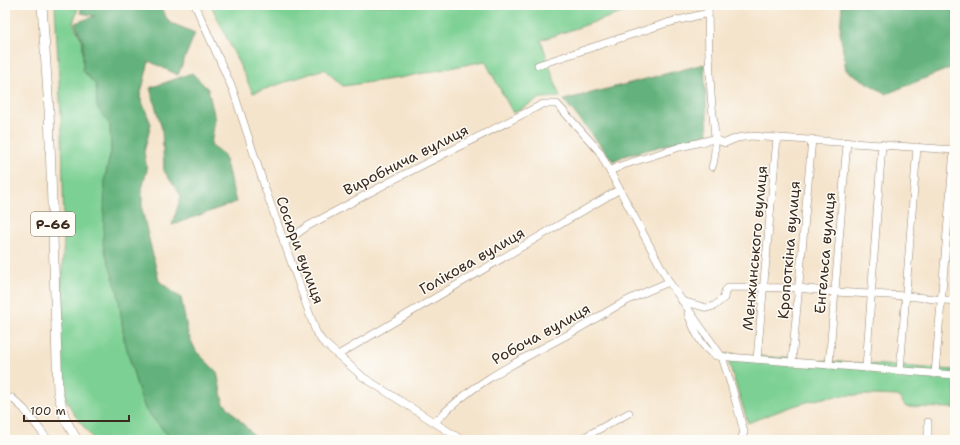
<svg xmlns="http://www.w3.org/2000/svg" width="960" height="445" font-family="'Shantell Sans',sans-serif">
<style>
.green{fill:#7bd093;stroke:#5b7d58}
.forest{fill:#64b27d;stroke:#506e4e}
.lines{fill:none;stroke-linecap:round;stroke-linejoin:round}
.minor-casing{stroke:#988775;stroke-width:8}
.major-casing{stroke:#988775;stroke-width:10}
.minor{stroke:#fff;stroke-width:7}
.major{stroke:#fff;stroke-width:9}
.labels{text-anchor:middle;stroke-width:3;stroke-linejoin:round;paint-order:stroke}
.shield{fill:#fdfcf7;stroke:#75695f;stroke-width:1}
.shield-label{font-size:14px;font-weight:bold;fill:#3b2a1e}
.street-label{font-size:15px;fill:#3b2a1e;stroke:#fdfcf7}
</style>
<rect width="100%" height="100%" fill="#fdfcf7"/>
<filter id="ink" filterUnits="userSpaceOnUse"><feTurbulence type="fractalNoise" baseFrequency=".025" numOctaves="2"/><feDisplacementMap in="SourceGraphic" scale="8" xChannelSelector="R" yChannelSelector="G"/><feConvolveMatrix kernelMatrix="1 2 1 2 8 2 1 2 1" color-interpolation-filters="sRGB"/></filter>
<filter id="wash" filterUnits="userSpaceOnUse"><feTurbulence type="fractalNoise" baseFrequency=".012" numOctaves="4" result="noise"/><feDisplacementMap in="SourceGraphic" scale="16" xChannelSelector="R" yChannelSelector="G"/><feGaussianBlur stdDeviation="0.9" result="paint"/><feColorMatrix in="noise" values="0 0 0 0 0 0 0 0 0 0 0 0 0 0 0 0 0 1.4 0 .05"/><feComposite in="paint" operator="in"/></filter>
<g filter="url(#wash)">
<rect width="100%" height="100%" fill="#f5e4cc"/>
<g class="green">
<polygon points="55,5 79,5 73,23 83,42 83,71 96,85 110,125 111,151 105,178 124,338 136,382 145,409 172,440 94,440 74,414 65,397 63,380 59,332 64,237 62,135"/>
<polygon points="211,5 227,5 228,6 230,5 645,5 541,40 560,97 541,98 513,113 485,61 399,78 343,86 324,69 253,93"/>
<path d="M726,354L955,370V408L906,407L898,396C876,395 853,394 830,397C802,401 774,413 748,423Z"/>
</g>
<g class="forest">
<polygon points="81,5 159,5 169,22 195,33 178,75 149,61 140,97 151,124 144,152 147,170 142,189 142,210 159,281 181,298 188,334 196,351 217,372 223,402 258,440 172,440 145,409 136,382 124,338 118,293 103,245 105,178 111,151 110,125 97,107 96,85 83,71 83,42 75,23 95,16 81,13"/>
<polygon points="842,5 955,5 955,66 886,94 846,70 840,32"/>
<polygon points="704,64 708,134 624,156 613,161 564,100"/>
<polygon points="192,73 208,89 215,119 211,145 224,155 236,202 172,225 181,196 164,171 162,129 150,88"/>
</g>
</g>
<g filter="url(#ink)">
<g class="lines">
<g class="minor-casing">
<g id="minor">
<polyline points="195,5 233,90 267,194 316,332 322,341 363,377 462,440"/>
<path d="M708,5C708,35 709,64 711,94C712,113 719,149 712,167"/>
<polyline points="538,65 667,23 708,13"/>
<polyline points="610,171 623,165 680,147 714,139 725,143 737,138 751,136 955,150"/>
<polyline points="284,243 308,226 395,179 543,104 557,104 599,151 669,282 722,357 732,388 744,432 741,440"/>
<polyline points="682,301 707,308 714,306 724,298 725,291 729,287 798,288 835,292 906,296 955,301"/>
<path d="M688,314C694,329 701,348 716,356L955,375"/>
<polyline points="338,355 620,189"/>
<polyline points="757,359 777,138"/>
<polyline points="792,362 812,139"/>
<polyline points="829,365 847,142"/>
<polyline points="866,368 882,144"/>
<polyline points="900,371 917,147"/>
<polyline points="935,374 954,150"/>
<polyline points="12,398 24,409 48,440"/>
<path d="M435,422C474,381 521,360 569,334C586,325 602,314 619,305C635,296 652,289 669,282"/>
<polyline points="928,422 928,440"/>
<polyline points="579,440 629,413"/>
</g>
</g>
<g class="major-casing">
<polyline id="major" points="42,5 49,110 58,392 65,419 77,440"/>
</g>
<use href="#minor" class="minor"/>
<use href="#major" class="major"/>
</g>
</g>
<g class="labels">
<rect class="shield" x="31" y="212" width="44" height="24" rx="3"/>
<g class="shield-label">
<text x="53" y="229">Р-66</text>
</g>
<g class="street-label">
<text transform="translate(406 160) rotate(-27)" y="5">Виробнича вулиця</text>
<text transform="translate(755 248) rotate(-85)" y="5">Менжинського вулиця</text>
<text transform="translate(300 250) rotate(70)" y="5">Сосюри вулиця</text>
<text transform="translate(789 250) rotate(-85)" y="5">Кропоткіна вулиця</text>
<text transform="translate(825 253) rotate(-85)" y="5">Енгельса вулиця</text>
<text transform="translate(472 261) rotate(-30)" y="5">Голікова вулиця</text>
<text transform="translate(541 334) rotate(-29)" y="5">Робоча вулиця</text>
</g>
</g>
<rect width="960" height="445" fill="none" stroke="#fdfcf7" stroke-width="20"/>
<path d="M24 415v6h105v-6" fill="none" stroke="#3b2a1e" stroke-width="2"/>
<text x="30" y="415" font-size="12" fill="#3b2a1e" stroke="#fdfcf7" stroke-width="3" paint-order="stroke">100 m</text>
</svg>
